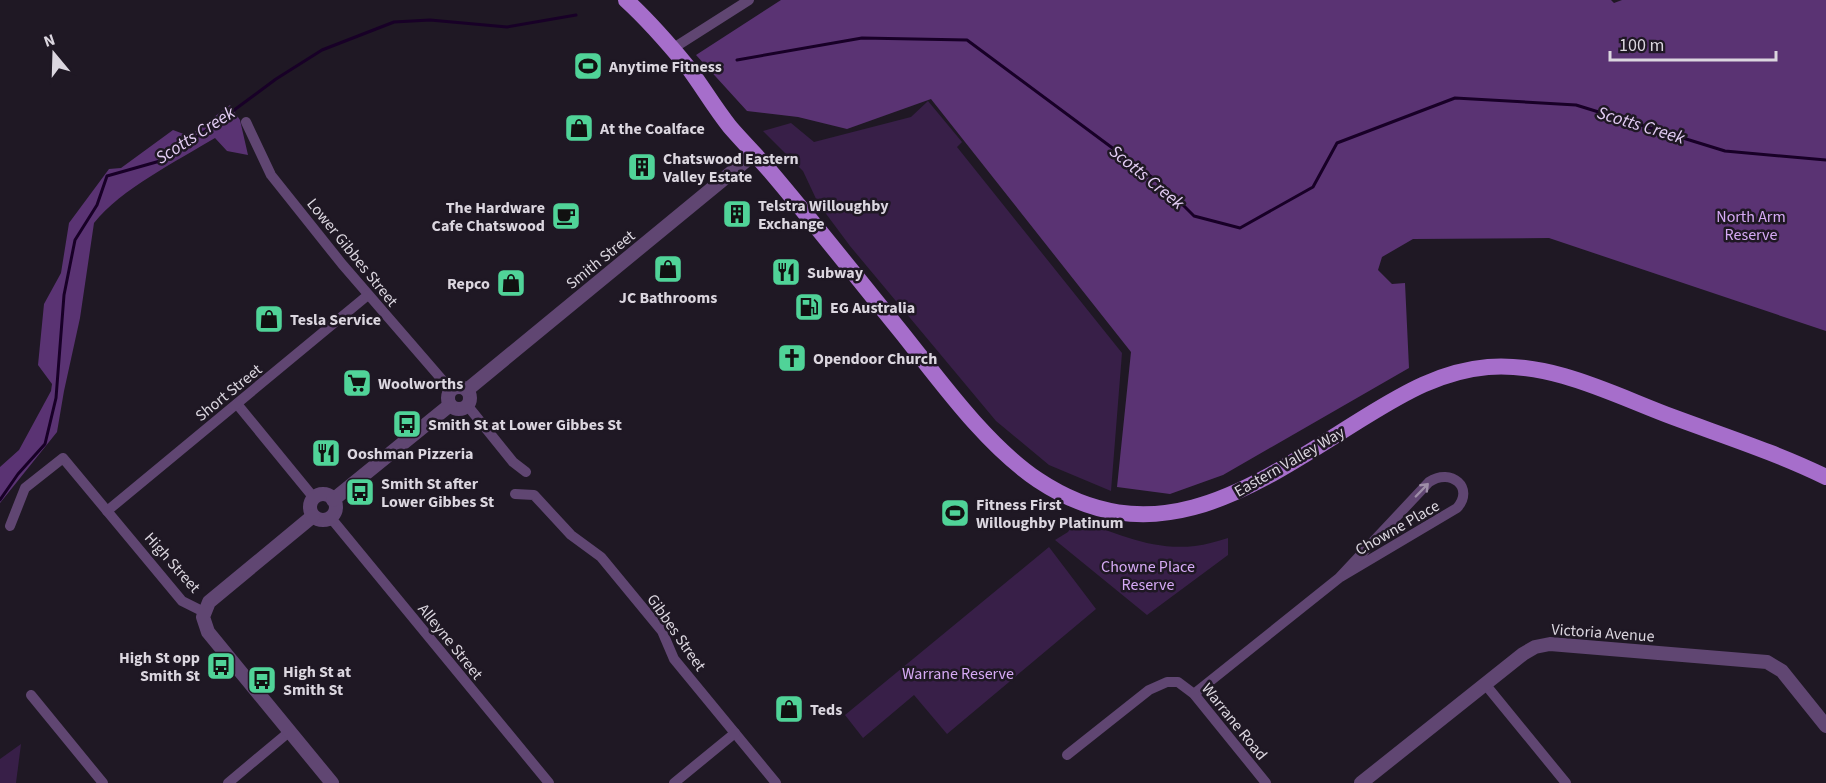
<svg xmlns="http://www.w3.org/2000/svg" width="1826" height="783" font-family="'Source Sans 3',sans-serif">
<style>
.green{fill:#381f48}
.forest{fill:#5a3373}
.lines{fill:none;stroke-linecap:round;stroke-linejoin:round}
.stream{stroke:#180027;stroke-width:3}
.minor{stroke:#604672;stroke-width:10}
.tertiary{stroke:#604672;stroke-width:14}
.primary{stroke:#a66ecb;stroke-width:16}
.oneway{stroke:#9e8ea8}
.labels{text-anchor:middle;stroke-width:5;stroke-linejoin:round;paint-order:stroke}
.poi-label{font-size:16px;font-weight:bold;fill:#dbd6df;stroke:#1f1824;text-anchor:start}
.park-label{font-size:16px;fill:#d6aaf5;stroke:#1f1824}
.street-label{font-size:16px;fill:#dbd6df;stroke:#1f1824}
.water-label{font-size:18px;font-style:italic;fill:#e3cdf4;stroke:#1f1824}
</style>
<rect width="100%" height="100%" fill="#1f1824"/>
<g class="green">
<polygon points="928,101 962,142 957,147 1122,353 1111,491 1049,465 996,421 850,246 818,203 803,171 763,131 791,123 814,142 911,117"/>
<path d="M1076,519C1116,533 1152,551 1195,546C1206,545 1217,541 1228,538V555L1147,615L1055,540L1068,532Z"/>
<polygon points="1049,547 1096,609 947,734 914,695 863,738 845,715"/>
<polygon points="21,744 16,783 0,783 0,759"/>
</g>
<g class="forest">
<polygon points="781,0 1611,0 1614,3 1622,0 1826,0 1826,331 1549,238 1413,239 1382,257 1378,270 1392,284 1405,283 1409,368 1223,475 1170,494 1117,487 1131,352 931,99 847,129 798,117 747,111 696,55"/>
<path d="M230,105L240,120L248,155L227,151L215,138C177,161 121,189 94,223L80,318L64,391L57,432L0,503V467L19,450L51,391L52,384L38,365L44,304L61,273L69,223L109,169L121,168L173,130L189,136Z"/>
</g>
<g class="lines">
<g class="stream">
<polyline points="737,60 862,38 967,40 1165,187 1194,216 1240,228 1313,187 1337,143 1455,98 1576,105 1725,151 1826,160"/>
<polyline points="0,500 18,474 45,444 56,398 64,295 75,240 97,205 107,176 160,161 207,130 276,79 322,50 394,22 430,20 507,27 576,15"/>
</g>
<g class="minor">
<polyline points="672,49 749,0"/>
<polyline points="246,122 271,175 342,264 451,390"/>
<polyline points="237,404 314,498"/>
<polyline points="467,405 513,462 526,472"/>
<polyline points="515,494 534,495 571,535 601,557 662,631 674,659 776,783"/>
<polyline points="107,511 368,295"/>
<polyline points="329,518 335,523 549,783"/>
<polyline points="10,526 25,488 63,458 182,601 204,612"/>
<polyline points="1485,684 1566,783"/>
<path d="M1194,694L1339,578L1457,508C1475,488 1451,467 1429,482L1339,578"/>
<polyline points="31,695 103,783"/>
<polyline points="1067,755 1149,690 1167,682 1178,682 1194,694 1266,783"/>
<polyline points="228,783 289,732"/>
<polyline points="674,783 735,733"/>
</g>
<g class="tertiary">
<circle cx="459" cy="398" r="11"/>
<polyline points="467,390 754,154"/>
<circle cx="323" cy="507" r="13"/>
<polyline points="333,500 450,405"/>
<polyline points="313,516 209,602 203,617 208,632 332,783"/>
<polyline points="1361,783 1523,654 1535,647 1550,644 1767,662 1782,671 1826,726"/>
</g>
<path class="primary" d="M626,0C648,20 668,43 687,66C702,86 714,107 730,127C743,142 757,156 770,171C815,224 858,279 902,333C941,382 986,445 1038,480C1160,561 1261,481 1365,417C1404,393 1441,371 1488,367C1553,362 1614,395 1673,417C1724,436 1777,453 1826,477"/>
</g>
<defs><path id="oneway-shaft" d="M-6 0H5M1.5-3L5.5 0L1.5 3" fill="none" stroke-width="1.6" stroke-linecap="round" stroke-linejoin="round" transform="scale(1.5)"/></defs>
<use class="oneway" href="#oneway-shaft" transform="translate(1422 490) rotate(-46)"/>
<defs>
<g id="stadium-square" transform="scale(1.5)"><rect x="-9" y="-9" width="18" height="18" rx="4" fill="#50d398" stroke="#1f1824"/><path d="M0-5a6.5 5 0 1 0 0 10a6.5 5 0 1 0 0-10ZM-3.5-1.8h7v3.6h-7Z" fill="#111"/></g>
<g id="shop-square" transform="scale(1.5)"><rect x="-9" y="-9" width="18" height="18" rx="4" fill="#50d398" stroke="#1f1824"/><path d="M-5-2.5h2.3a2.7 3.5 0 0 1 5.4 0H5L5.5 6h-11ZM-1.5-2.5h3a1.5 2.3 0 0 0-3 0Z" fill="#111"/></g>
<g id="building-square" transform="scale(1.5)"><rect x="-9" y="-9" width="18" height="18" rx="4" fill="#50d398" stroke="#1f1824"/><path d="M-4-6H4V6H1V3H-1V6H-4ZM-2.5-4.3h1.7v1.8h-1.7ZM.8-4.3h1.7v1.8H.8ZM-2.5-1h1.7V.8h-1.7ZM.8-1h1.7V.8H.8Z" fill="#111"/></g>
<g id="cafe-square" transform="scale(1.5)"><rect x="-9" y="-9" width="18" height="18" rx="4" fill="#50d398" stroke="#1f1824"/><path d="M-5.5-4.5H6V0H3Q3 3.5 0 3.5H-2.5Q-5.5 3.5-5.5 0ZM3-3.2v2h1.7v-2ZM-6 4.5H4V6H-6Z" fill="#111"/></g>
<g id="restaurant-square" transform="scale(1.5)"><rect x="-9" y="-9" width="18" height="18" rx="4" fill="#50d398" stroke="#1f1824"/><path d="M-5-6h1v4h1v-4h1v4h1v-4h1v5L-1.5 .5V6h-2V.5L-5-1ZM5-6V6H3V1.5H1.5Q1.5-4 5-6Z" fill="#111"/></g>
<g id="fuel-square" transform="scale(1.5)"><rect x="-9" y="-9" width="18" height="18" rx="4" fill="#50d398" stroke="#1f1824"/><path d="M-5.5-6h7V0h2V4h1.3V-2.5L3-4.5l.8-.8L6-3V5H2.5V1h-1V6h-7ZM-4.2-4.7v3.2H.2V-4.7Z" fill="#111"/></g>
<g id="church-square" transform="scale(1.5)"><rect x="-9" y="-9" width="18" height="18" rx="4" fill="#50d398" stroke="#1f1824"/><path d="M-1.2-6h2.4v3.5h3.3v2.4h-3.3V6h-2.4V-.1h-3.3v-2.4h3.3Z" fill="#111"/></g>
<g id="supermarket-square" transform="scale(1.5)"><rect x="-9" y="-9" width="18" height="18" rx="4" fill="#50d398" stroke="#1f1824"/><path d="M-6-5.5h2.5l.6 2H6L4.5 2H-2.5L-4.4-4H-6ZM-1.5 3.2a1.3 1.3 0 1 0 .1 0ZM3 3.2a1.3 1.3 0 1 0 .1 0Z" fill="#111"/></g>
<g id="bus-square" transform="scale(1.5)"><rect x="-9" y="-9" width="18" height="18" rx="4" fill="#50d398" stroke="#1f1824"/><path d="M-5-6H5V4H4V6H2V4H-2V6H-4V4H-5ZM-3.5-4V0h7V-4ZM-3.5 1.2v1.5H-2V1.2ZM2 1.2v1.5H3.5V1.2Z" fill="#111"/></g>
</defs>
<g fill-rule="evenodd">
<use href="#stadium-square" x="588" y="66"/>
<use href="#shop-square" x="579" y="128"/>
<use href="#building-square" x="642" y="167"/>
<use href="#building-square" x="737" y="214"/>
<use href="#cafe-square" x="566" y="216"/>
<use href="#shop-square" x="668" y="269"/>
<use href="#restaurant-square" x="786" y="272"/>
<use href="#shop-square" x="511" y="283"/>
<use href="#fuel-square" x="809" y="307"/>
<use href="#shop-square" x="269" y="319"/>
<use href="#church-square" x="792" y="358"/>
<use href="#supermarket-square" x="357" y="383"/>
<use href="#bus-square" x="407" y="424"/>
<use href="#restaurant-square" x="326" y="453"/>
<use href="#bus-square" x="360" y="492"/>
<use href="#stadium-square" x="955" y="513"/>
<use href="#bus-square" x="221" y="666"/>
<use href="#bus-square" x="262" y="680"/>
<use href="#shop-square" x="789" y="709"/>
</g>
<g class="labels">
<g class="poi-label">
<text x="609" y="72">Anytime Fitness</text>
<text x="600" y="134">At the Coalface</text>
<text x="663" y="164">Chatswood Eastern<tspan x="663" dy="18">Valley Estate</tspan></text>
<text x="758" y="211">Telstra Willoughby<tspan x="758" dy="18">Exchange</tspan></text>
<text x="545" y="213" text-anchor="end">The Hardware<tspan x="545" dy="18">Cafe Chatswood</tspan></text>
<text x="807" y="278">Subway</text>
<text x="490" y="289" text-anchor="end">Repco</text>
<text x="668" y="303" text-anchor="middle">JC Bathrooms</text>
<text x="830" y="313">EG Australia</text>
<text x="290" y="325">Tesla Service</text>
<text x="813" y="364">Opendoor Church</text>
<text x="378" y="389">Woolworths</text>
<text x="428" y="430">Smith St at Lower Gibbes St</text>
<text x="347" y="459">Ooshman Pizzeria</text>
<text x="381" y="489">Smith St after<tspan x="381" dy="18">Lower Gibbes St</tspan></text>
<text x="976" y="510">Fitness First<tspan x="976" dy="18">Willoughby Platinum</tspan></text>
<text x="200" y="663" text-anchor="end">High St opp<tspan x="200" dy="18">Smith St</tspan></text>
<text x="283" y="677">High St at<tspan x="283" dy="18">Smith St</tspan></text>
<text x="810" y="715">Teds</text>
</g>
<g class="park-label">
<text x="1751" y="222">North Arm<tspan x="1751" dy="18">Reserve</tspan></text>
<text x="1148" y="572">Chowne Place<tspan x="1148" dy="18">Reserve</tspan></text>
<text x="958" y="679">Warrane Reserve</text>
</g>
<g class="street-label">
<text transform="translate(353 252) rotate(51)" y="6">Lower Gibbes Street</text>
<text transform="translate(600 259) rotate(-39)" y="6">Smith Street</text>
<text transform="translate(228 392) rotate(-39)" y="6">Short Street</text>
<text transform="translate(1289 461) rotate(-30)" y="6">Eastern Valley Way</text>
<text transform="translate(1397 527) rotate(-30)" y="6">Chowne Place</text>
<text transform="translate(173 562) rotate(48)" y="6">High Street</text>
<text transform="translate(677 632) rotate(55)" y="6">Gibbes Street</text>
<text transform="translate(1603 632) rotate(4)" y="6">Victoria Avenue</text>
<text transform="translate(451 641) rotate(51)" y="6">Alleyne Street</text>
<text transform="translate(1235 721) rotate(51)" y="6">Warrane Road</text>
</g>
<g class="water-label">
<text transform="translate(1641 125) rotate(17)" y="6">Scotts Creek</text>
<text transform="translate(195 135) rotate(-33)" y="6">Scotts Creek</text>
<text transform="translate(1147 177) rotate(39)" y="6">Scotts Creek</text>
</g>
</g>
<g transform="translate(54 54) rotate(341)" stroke="#1f1824" stroke-width="4.5" paint-order="stroke">
<path d="M0-4.5L10 22L0 15L-10 22Z" fill="#dbd6df"/>
<text y="-9" font-size="16" font-weight="bold" text-anchor="middle" fill="#dbd6df">N</text>
</g>
<path d="M1610 51v9h166v-9" fill="none" stroke="#dbd6df" stroke-width="3"/>
<text x="1619" y="51" font-size="18" fill="#dbd6df" stroke="#1f1824" stroke-width="4.5" paint-order="stroke">100 m</text>
</svg>
